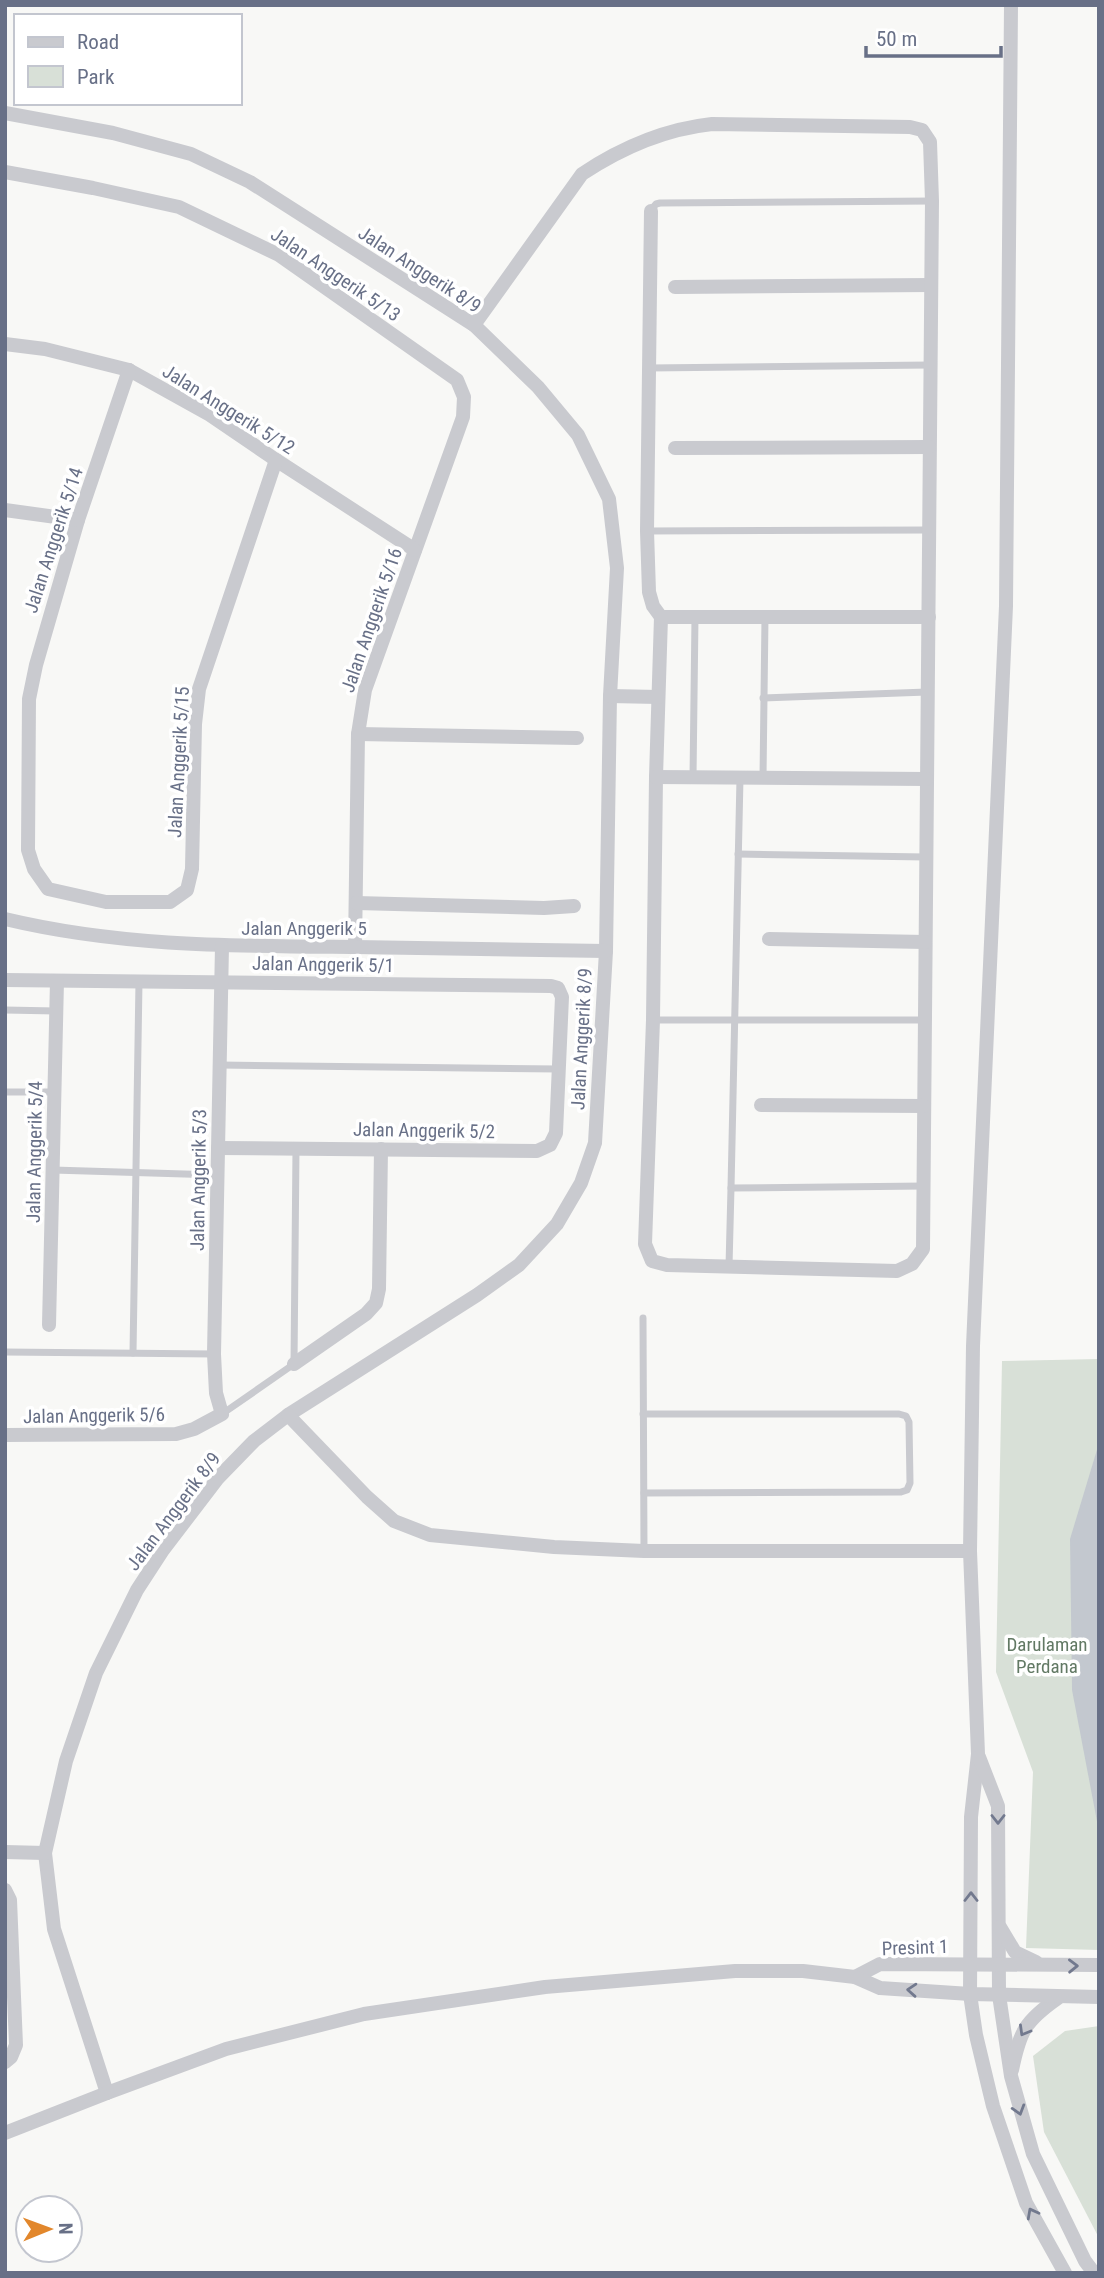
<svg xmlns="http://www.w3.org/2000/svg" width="1104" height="2278" font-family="'Roboto Condensed',sans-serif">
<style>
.green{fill:#d8e0d7}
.water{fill:#c3c8cf}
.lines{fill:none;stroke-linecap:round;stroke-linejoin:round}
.lane{stroke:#c9cacf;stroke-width:7}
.street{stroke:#c9cacf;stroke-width:14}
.oneway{stroke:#72798e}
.labels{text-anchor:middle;stroke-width:7;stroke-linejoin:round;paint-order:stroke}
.street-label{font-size:19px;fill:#687087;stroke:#fff}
.park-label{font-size:19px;fill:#627964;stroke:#fff}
</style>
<rect width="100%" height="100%" fill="#f8f8f6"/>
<g class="green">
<polygon points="1099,1359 1099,1950 1026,1948 1033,1772 996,1672 1002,1361"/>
<polygon points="1099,2026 1099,2238 1044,2132 1033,2056 1065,2031"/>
</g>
<polygon class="water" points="1099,1443 1099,1832 1072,1690 1070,1539"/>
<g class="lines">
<g class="lane">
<polyline points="651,210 656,204 660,203 932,201"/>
<polyline points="649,368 930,365"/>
<polyline points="647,531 929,530"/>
<polyline points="763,698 927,692"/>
<polyline points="693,778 695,617"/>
<polyline points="740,778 731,1188 924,1186"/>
<polyline points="763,778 765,617"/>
<polyline points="738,854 926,857"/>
<polyline points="5,1010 56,1011"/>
<polyline points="654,1020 924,1020"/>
<polyline points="220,1065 558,1069"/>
<polyline points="5,1092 54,1092"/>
<polyline points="53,1170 217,1175"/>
<polyline points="729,1266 731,1188"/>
<polyline points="643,1318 644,1551"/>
<polyline points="5,1352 214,1354"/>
<polyline points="133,1353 139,982"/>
<polyline points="222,1414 294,1364 296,1149"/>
<polyline points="643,1414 899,1414 906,1416 909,1422 910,1483 907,1490 901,1492 644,1493"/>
</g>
<g class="street">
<polyline points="1011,5 1006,606 973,1346 970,1551 978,1754 971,1817 970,1994 976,2035 993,2106 1026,2203 1065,2273"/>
<polyline points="5,113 113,133 191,154 250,182 474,325 538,387 578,435 609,499 617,568 610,696 606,951 595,1143 581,1183 557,1224 519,1265 477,1295 288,1415 254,1441 218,1478 163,1550 137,1590 96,1673 66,1761 45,1853 54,1929 107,2093"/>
<polyline points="5,172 93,188 179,207 279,255 457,380 464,397 463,417 365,690 358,734 355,947"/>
<polyline points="675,287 931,285"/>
<path d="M474,325L582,174C621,148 666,129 712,124L910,127L922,130L930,142L932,201L923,1249L912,1264L897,1271L667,1265L652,1261L645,1244L653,1020L656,777L661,617L653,606L649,592L647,531L651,211"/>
<polyline points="5,344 45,349 129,370 210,415 276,460 415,550"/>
<polyline points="129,370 78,520 36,665 29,699 28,850 34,869 48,889 106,902 170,902 187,890 192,869 195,724 199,689 276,460"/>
<polyline points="675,448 929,447"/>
<polyline points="5,510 78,520"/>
<polyline points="661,617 929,617"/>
<polyline points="610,696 658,697"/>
<polyline points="358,734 577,738"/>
<polyline points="656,777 926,779"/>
<polyline points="356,903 544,908 574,906"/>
<path d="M5,919C122,947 236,946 355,947C439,948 522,950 606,951"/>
<polyline points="769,939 925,942"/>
<polyline points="5,980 551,986 558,988 562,997 556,1133 550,1145 537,1151 218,1148"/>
<polyline points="761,1105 924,1106"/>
<polyline points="49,1325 57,981"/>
<polyline points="294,1364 366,1314 376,1303 379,1289 381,1149"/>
<polyline points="288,1415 367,1497 394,1521 430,1535 554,1547 644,1551 970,1551"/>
<polyline points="5,1435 176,1434 194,1429 222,1414 216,1393 214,1354 222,946"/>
<polyline points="979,1757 998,1806 999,1995 1011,2076 1033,2154 1085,2261 1094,2273"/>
<polyline points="5,1852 45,1853"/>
<polyline points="5,1890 10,1900 16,2045 11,2057 5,2062"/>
<polyline points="1000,1927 1015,1952 1036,1962"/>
<polyline points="855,1977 880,1964 1099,1965"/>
<path d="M1012,2070C1020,2031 1025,2021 1058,1998"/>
<polyline points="5,2133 107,2093 226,2049 364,2014 545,1987 735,1971 803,1971 855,1977 880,1988 970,1994 1099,1997"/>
</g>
</g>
<defs><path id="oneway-chevron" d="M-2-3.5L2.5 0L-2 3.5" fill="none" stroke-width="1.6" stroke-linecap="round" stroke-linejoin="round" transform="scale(1.75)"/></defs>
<g class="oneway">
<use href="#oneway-chevron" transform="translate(998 1819) rotate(90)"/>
<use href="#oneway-chevron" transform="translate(971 1897) rotate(-90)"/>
<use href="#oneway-chevron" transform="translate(1073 1966) rotate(-1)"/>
<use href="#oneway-chevron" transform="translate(912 1990) rotate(-176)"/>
<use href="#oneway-chevron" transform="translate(1024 2031) rotate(120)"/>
<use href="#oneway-chevron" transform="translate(1019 2110) rotate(73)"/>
<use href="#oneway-chevron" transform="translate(1032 2213) rotate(-118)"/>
</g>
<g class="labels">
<g class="street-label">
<text transform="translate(420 269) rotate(33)" y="7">Jalan Anggerik 8/9</text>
<text transform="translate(336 274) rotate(34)" y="7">Jalan Anggerik 5/13</text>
<text transform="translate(229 409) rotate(32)" y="7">Jalan Anggerik 5/12</text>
<text transform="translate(53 540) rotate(-72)" y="7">Jalan Anggerik 5/14</text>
<text transform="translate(371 620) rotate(-71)" y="7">Jalan Anggerik 5/16</text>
<text transform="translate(178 762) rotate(-87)" y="7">Jalan Anggerik 5/15</text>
<text x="304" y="935">Jalan Anggerik 5</text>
<text transform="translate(323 964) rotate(1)" y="7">Jalan Anggerik 5/1</text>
<text transform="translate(581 1039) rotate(-87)" y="7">Jalan Anggerik 8/9</text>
<text transform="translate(424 1130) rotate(1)" y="7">Jalan Anggerik 5/2</text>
<text transform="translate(34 1152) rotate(-89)" y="7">Jalan Anggerik 5/4</text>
<text transform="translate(198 1180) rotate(-89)" y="7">Jalan Anggerik 5/3</text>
<text transform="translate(94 1415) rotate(-1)" y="7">Jalan Anggerik 5/6</text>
<text transform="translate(173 1511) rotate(-53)" y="7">Jalan Anggerik 8/9</text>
<text transform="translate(915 1947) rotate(-2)" y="7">Presint 1</text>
</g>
<g class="park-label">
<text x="1047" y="1651">Darulaman<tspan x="1047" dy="22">Perdana</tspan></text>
</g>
</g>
<rect width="1104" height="2278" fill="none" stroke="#687087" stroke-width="14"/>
<rect x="14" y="14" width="228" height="91" fill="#ffffff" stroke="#c3c6cf" stroke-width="2"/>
<rect x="28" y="37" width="35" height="10" fill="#c9cacf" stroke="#c3c6cf" stroke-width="2"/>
<text x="77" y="49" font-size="21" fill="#687087">Road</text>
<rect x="28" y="66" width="35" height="21" fill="#d8e0d7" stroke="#c3c6cf" stroke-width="2"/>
<text x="77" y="84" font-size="21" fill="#687087">Park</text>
<g transform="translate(49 2229) rotate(89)"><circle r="33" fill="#ffffff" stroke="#c3c6cf" stroke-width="2"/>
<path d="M0-5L12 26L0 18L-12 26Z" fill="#e2872c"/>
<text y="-10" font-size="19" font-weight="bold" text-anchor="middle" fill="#687087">N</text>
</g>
<path d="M866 46v10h135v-10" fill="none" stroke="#687087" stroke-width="3.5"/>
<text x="876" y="46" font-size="21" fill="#687087" stroke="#ffffff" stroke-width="5" paint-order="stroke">50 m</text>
</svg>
